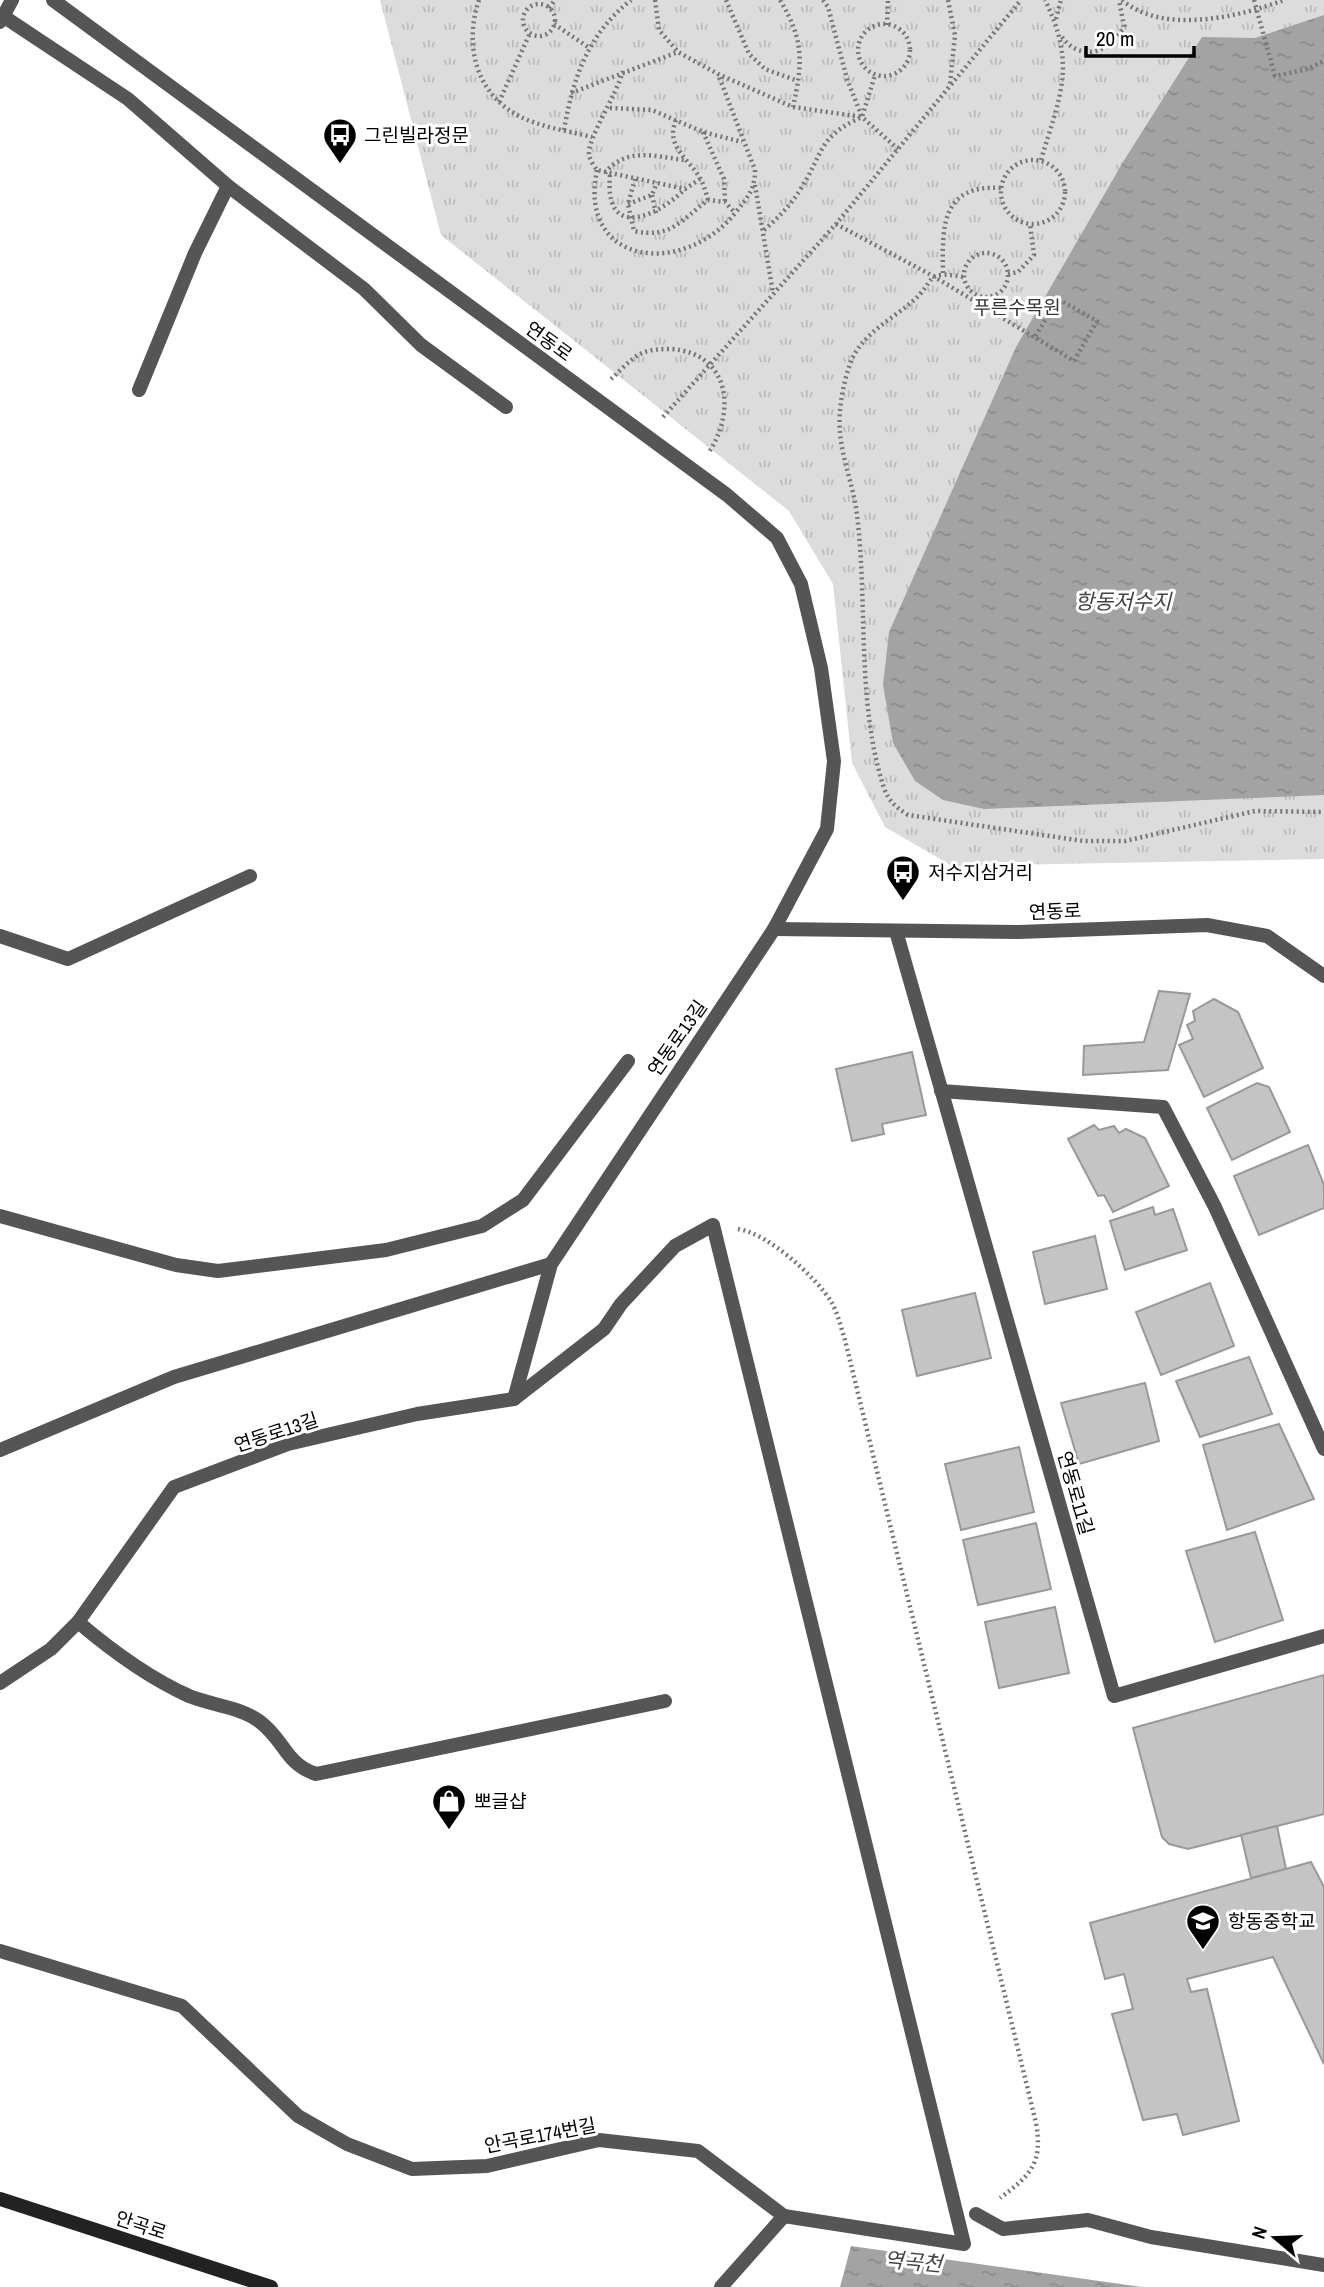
<svg xmlns="http://www.w3.org/2000/svg" width="1324" height="2287" font-family="'Archivo Narrow','Noto Sans KR',sans-serif">
<style>
.park{fill:url(#park-tufts)}
.water{fill:url(#water-ripples)}
.building{fill:#c4c4c4;stroke:#999;stroke-width:2}
.lines{fill:none;stroke-linecap:round;stroke-linejoin:round}
.path{stroke:#777;stroke-width:4.5;stroke-dasharray:2 3.5;stroke-linecap:butt}
.lane{stroke:#555;stroke-width:14}
.street{stroke:#555;stroke-width:14}
.secondary{stroke:#222;stroke-width:14}
.labels{text-anchor:middle;stroke-width:6;stroke-linejoin:round;paint-order:stroke}
.poi-label{font-size:19px;fill:#000;stroke:#fff;text-anchor:start}
.park-label{font-size:19px;fill:#333;stroke:#fff}
.street-label{font-size:19px;fill:#000;stroke:#fff}
.water-label{font-size:21px;font-style:italic;fill:#444;stroke:#fff}
</style>
<defs>
<pattern id="park-tufts" width="24" height="20" patternUnits="userSpaceOnUse" patternTransform="scale(1.75)"><rect width="24" height="20" fill="#dcdcdc"/><path d="M3 7l-1-3M5 7V3M7 7l1-3M15 17l-1-3M17 17v-4M19 17l1-3" fill="none" stroke="#bbb"/></pattern>
<pattern id="water-ripples" width="26" height="14" patternUnits="userSpaceOnUse" patternTransform="scale(1.75)"><rect width="26" height="14" fill="#a3a3a3"/><path d="M2 4q2-2 4 0t4 0M15 11q2-2 4 0t4 0" fill="none" stroke="#8b8b8b"/></pattern>
</defs>
<rect width="100%" height="100%" fill="#fff"/>
<polygon class="park" points="380,0 1324,0 1324,859 952,866 885,827 852,763 833,584 789,511 441,235"/>
<g class="water">
<polygon points="1324,15 1324,795 984,809 943,800 915,781 893,743 883,685 889,632 1016,347 1123,162 1202,37 1255,38"/>
<polygon points="851,2246 1142,2287 840,2287"/>
</g>
<g class="building">
<polygon points="1159,991 1190,994 1168,1070 1083,1075 1084,1046 1144,1042"/>
<polygon points="1214,999 1238,1012 1263,1068 1204,1097 1179,1045 1193,1039 1187,1025 1195,1021 1193,1011"/>
<polygon points="912,1052 926,1115 882,1124 884,1134 852,1141 836,1069"/>
<polygon points="1257,1083 1269,1087 1290,1132 1232,1160 1207,1108"/>
<polygon points="1094,1125 1099,1130 1114,1126 1119,1133 1126,1129 1145,1138 1169,1186 1113,1212 1104,1195 1098,1196 1068,1139"/>
<polygon points="1308,1145 1324,1185 1324,1208 1259,1235 1234,1176"/>
<polygon points="1153,1207 1155,1215 1173,1209 1187,1250 1125,1270 1110,1221"/>
<polygon points="1095,1236 1107,1289 1045,1304 1033,1252"/>
<polygon points="1210,1283 1234,1346 1161,1375 1136,1312"/>
<polygon points="975,1293 991,1358 917,1376 902,1310"/>
<polygon points="1249,1357 1272,1414 1200,1437 1176,1381"/>
<polygon points="1145,1383 1159,1441 1079,1464 1061,1403"/>
<polygon points="1279,1424 1314,1499 1227,1530 1203,1445"/>
<polygon points="1019,1447 1034,1512 961,1530 945,1464"/>
<polygon points="1036,1523 1051,1589 978,1605 963,1540"/>
<polygon points="1255,1532 1283,1620 1215,1642 1186,1551"/>
<polygon points="1055,1607 1069,1673 999,1688 985,1622"/>
<polygon points="1324,1675 1324,1814 1188,1849 1169,1844 1162,1837 1133,1728"/>
<polygon points="1277,1826 1286,1869 1251,1878 1241,1835"/>
<polygon points="1311,1862 1324,1887 1324,2064 1273,1957 1187,1979 1191,1992 1207,1989 1239,2121 1183,2135 1177,2114 1143,2120 1112,2014 1133,2009 1124,1974 1105,1979 1090,1923"/>
</g>
<g class="lines">
<g class="path">
<path d="M479,0C464,44 475,93 519,116C540,127 568,131 592,137"/>
<polyline points="655,0 659,30 678,52 718,74 793,107 862,117"/>
<polyline points="726,0 749,54 765,69 798,81"/>
<path d="M780,0C804,40 803,62 793,107"/>
<polyline points="823,0 828,7 847,79 862,117 898,149"/>
<polyline points="948,0 955,35 950,84"/>
<path d="M1122,0C1163,35 1239,17 1284,0"/>
<polyline points="1254,0 1275,76 1308,69 1324,61"/>
<circle cx="539" cy="20" r="16"/>
<polyline points="549,8 555,0"/>
<polyline points="1056,19 1061,0"/>
<polyline points="554,24 588,47"/>
<circle cx="884" cy="50" r="26"/>
<polyline points="887,25 888,0"/>
<path d="M1062,37C1081,63 1112,52 1124,26L1119,0"/>
<path d="M623,71C617,94 587,139 589,155C590,160 594,166 597,170L685,189L700,179"/>
<polyline points="571,93 678,52"/>
<polyline points="499,102 530,33"/>
<polyline points="610,108 652,110 703,132 742,142"/>
<path d="M676,120C665,146 688,158 700,178C704,185 706,193 708,200"/>
<path d="M564,130C573,78 588,34 631,0"/>
<polyline points="703,132 724,179 725,202"/>
<path d="M1041,160C1060,95 1077,66 1045,0"/>
<circle cx="1033" cy="192" r="32"/>
<path d="M597,170C577,266 684,278 736,212C748,197 755,189 755,170L718,74"/>
<path d="M605,173C626,147 654,156 684,160"/>
<path d="M610,175C604,239 654,219 684,190"/>
<path d="M635,179L628,204L634,231C671,239 681,220 708,200L725,202L735,213"/>
<polyline points="755,185 773,293"/>
<polyline points="652,195 656,213"/>
<polyline points="628,204 652,195 657,182"/>
<polyline points="836,224 933,276 1074,361 1097,321 1058,299 1035,337"/>
<path d="M764,230C778,218 790,206 800,190C824,153 817,137 862,117L875,75"/>
<circle cx="986" cy="275" r="22"/>
<path d="M943,273C942,227 941,184 1001,188"/>
<polyline points="1008,274 1018,272 1034,255 1030,224"/>
<path d="M963,277C923,270 937,280 913,301C891,320 860,335 850,364C843,384 838,411 840,432C842,460 854,487 857,515C868,604 856,702 884,788C889,802 896,807 908,815L1083,841H1125L1255,811L1324,812"/>
<path d="M611,379C620,371 629,360 640,354C650,349 661,349 672,349C730,354 736,411 709,452"/>
<polyline points="663,417 836,224 1021,0"/>
<path d="M738,1229C768,1233 817,1278 832,1303C838,1314 841,1328 845,1340L1036,2123C1043,2163 1031,2175 1000,2198"/>
</g>
<g class="lane">
<polyline points="3,16 128,99 228,186 364,289 421,345 506,407"/>
<polyline points="0,22 12,0"/>
<polyline points="139,390 195,253 228,186"/>
<polyline points="896,931 1114,1696 1324,1636"/>
<polyline points="0,936 68,959 250,876"/>
<polyline points="941,1091 1163,1107 1215,1207 1324,1449"/>
<polyline points="0,1216 176,1265 218,1271 386,1250 482,1226 523,1200 628,1061"/>
<polyline points="514,1399 604,1329 621,1304 675,1246 713,1225 964,2244 784,2216"/>
<path d="M78,1622C112,1651 147,1677 189,1696C211,1705 240,1707 259,1721C285,1740 285,1764 316,1774L665,1701"/>
<polyline points="976,2214 1003,2229 1088,2220 1151,2237 1324,2265"/>
</g>
<g class="street">
<polyline points="774,929 1019,932 1207,925 1267,936 1324,976"/>
<polyline points="0,1450 174,1377 551,1264"/>
<polyline points="0,1683 51,1649 78,1622 174,1487 288,1444 417,1414 514,1399 551,1264 774,929 827,829 834,761 821,668 801,584 777,538 727,495 53,0"/>
<polyline points="0,1951 182,2006 298,2116 347,2144 412,2169 487,2166 599,2140 698,2151 784,2216 721,2287"/>
</g>
<polyline class="secondary" points="0,2199 271,2287"/>
</g>
<defs>
<g id="bus-pin" transform="scale(1.75)"><path d="M0 17L-7.5 6A9.5 9.5 0 1 1 7.5 6Z" fill="#000" stroke="#fff"/><path d="M-5-6H5V4H4V6H2V4H-2V6H-4V4H-5ZM-3.5-4V0h7V-4ZM-3.5 1.2v1.5H-2V1.2ZM2 1.2v1.5H3.5V1.2Z" fill="#fff"/></g>
<g id="shop-pin" transform="scale(1.75)"><path d="M0 17L-7.5 6A9.5 9.5 0 1 1 7.5 6Z" fill="#000" stroke="#fff"/><path d="M-5-2.5h2.3a2.7 3.5 0 0 1 5.4 0H5L5.5 6h-11ZM-1.5-2.5h3a1.5 2.3 0 0 0-3 0Z" fill="#fff"/></g>
<g id="school-pin" transform="scale(1.75)"><path d="M0 17L-7.5 6A9.5 9.5 0 1 1 7.5 6Z" fill="#000" stroke="#fff"/><path d="M0-5L7-2L0 1L-7-2ZM-4 1L0 2.5L4 1V4Q0 6-4 4Z" fill="#fff"/></g>
</defs>
<g fill-rule="evenodd">
<use href="#bus-pin" x="340" y="135"/>
<use href="#bus-pin" x="903" y="872"/>
<use href="#shop-pin" x="449" y="1801"/>
<use href="#school-pin" x="1203" y="1921"/>
</g>
<g class="labels">
<g class="poi-label">
<text x="364" y="142">그린빌라정문</text>
<text x="928" y="879">저수지삼거리</text>
<text x="474" y="1808">뽀글샵</text>
<text x="1228" y="1928">항동중학교</text>
</g>
<g class="park-label">
<text x="1017" y="314">푸른수목원</text>
</g>
<g class="street-label">
<text transform="translate(549 341) rotate(36)" y="7">연동로</text>
<text transform="translate(1055 911) rotate(-2)" y="7">연동로</text>
<text transform="translate(677 1038) rotate(-55)" y="7">연동로13길</text>
<text transform="translate(276 1432) rotate(-18)" y="7">연동로13길</text>
<text transform="translate(1076 1493) rotate(74)" y="7">연동로11길</text>
<text transform="translate(540 2135) rotate(-11)" y="7">안곡로174번길</text>
<text transform="translate(141 2225) rotate(18)" y="7">안곡로</text>
</g>
<g class="water-label">
<text x="1123" y="609">항동저수지</text>
<text transform="translate(913 2262) rotate(5)" y="7">역곡천</text>
</g>
</g>
<g transform="translate(1275 2238) rotate(289)" stroke="#ffffff" stroke-width="5" paint-order="stroke">
<path d="M0-5L12 26L0 18L-12 26Z" fill="#000000"/>
<text y="-10" font-size="19" font-weight="bold" text-anchor="middle" fill="#000000">N</text>
</g>
<path d="M1086 46v10h108v-10" fill="none" stroke="#000000" stroke-width="3.5"/>
<text x="1096" y="46" font-size="21" fill="#000000" stroke="#ffffff" stroke-width="5" paint-order="stroke">20 m</text>
</svg>
